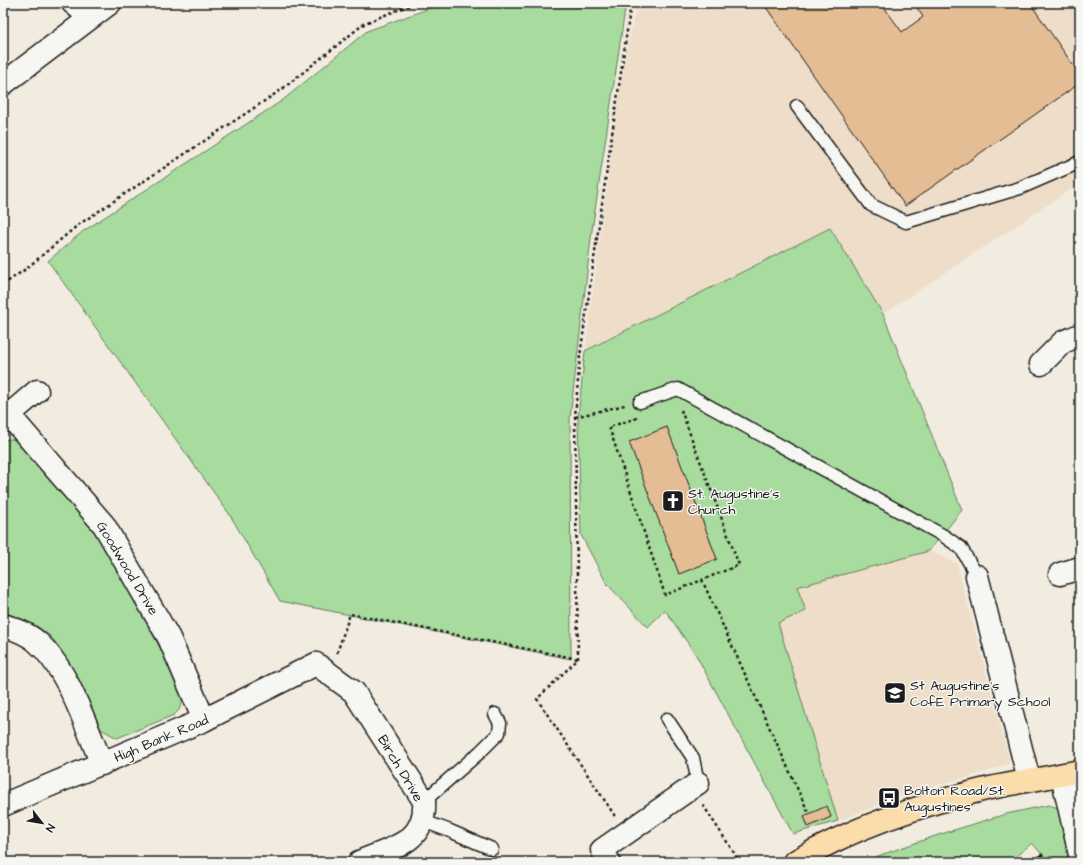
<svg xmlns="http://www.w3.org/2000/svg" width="1083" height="865" font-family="'Architects Daughter',sans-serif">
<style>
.built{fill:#eeddc8}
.green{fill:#a8dc9e;stroke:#627c5d}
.building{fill:#e4bd94;stroke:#1c1c1c}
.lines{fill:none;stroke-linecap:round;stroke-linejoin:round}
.service-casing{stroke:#1c1c1c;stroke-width:15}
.minor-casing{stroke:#1c1c1c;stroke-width:25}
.primary-casing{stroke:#1c1c1c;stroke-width:25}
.path{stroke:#1c1c1c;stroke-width:2.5;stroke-dasharray:3 3;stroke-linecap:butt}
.service{stroke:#f6f6f2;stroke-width:12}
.minor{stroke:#f6f6f2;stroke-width:22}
.primary{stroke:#fbddab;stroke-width:22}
.rail{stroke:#1c1c1c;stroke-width:3}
.labels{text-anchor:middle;stroke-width:3;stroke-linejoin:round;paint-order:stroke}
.poi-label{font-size:14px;fill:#1c1c1c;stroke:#f6f6f2;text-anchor:start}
.street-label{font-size:14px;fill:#1c1c1c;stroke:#f6f6f2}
</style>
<rect width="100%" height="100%" fill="#f2ebdf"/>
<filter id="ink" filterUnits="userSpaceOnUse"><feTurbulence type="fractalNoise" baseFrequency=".025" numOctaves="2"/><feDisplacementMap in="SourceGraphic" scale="8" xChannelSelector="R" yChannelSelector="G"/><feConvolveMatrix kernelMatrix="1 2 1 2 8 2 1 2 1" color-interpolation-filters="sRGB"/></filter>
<g filter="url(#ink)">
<g class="built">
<polygon points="637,3 1080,3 1080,183 883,314 830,228 585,351 622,72"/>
<polygon points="929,551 957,564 1010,763 982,773 909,793 838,821 778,623 806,611 797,587"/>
</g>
<g class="green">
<polygon points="444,3 626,3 592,230 570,418 571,659 280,601 230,515 48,261 82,232 283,100 367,31"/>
<polygon points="830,228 883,314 962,510 929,551 797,587 806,611 778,623 838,821 793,834 696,655 665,610 648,627 607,584 581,535 578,419 585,351"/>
<path d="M11,439L19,441L94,527L163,653L182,692V703L179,710L174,715L117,738L97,727C87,706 65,650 50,636C36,624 20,618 3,612V440Z"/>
<polygon points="1049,805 1058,808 1069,862 1049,862 1032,843 1009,862 861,862 935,836 1006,814"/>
</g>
<g class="building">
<polygon points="763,3 881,3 902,32 923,17 914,3 1030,3 1080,75 1080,83 905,206"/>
<polygon points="667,427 717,559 679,574 629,442"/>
<polygon points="827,806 831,817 808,827 804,816"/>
</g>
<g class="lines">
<g class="service-casing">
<g id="service">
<polyline points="797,106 871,205 906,222 1020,188 1080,162"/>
<polyline points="640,402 678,389 944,536 961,548 977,576"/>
<polyline points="667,719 693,758 698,783"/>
<polyline points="424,801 480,752 499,733 500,723 495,714"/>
<polyline points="423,821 450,831 492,849"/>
</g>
</g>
<g class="minor-casing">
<g id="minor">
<polyline points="73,3 90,17"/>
<polyline points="3,84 110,3"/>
<polyline points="1041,364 1063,342 1080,335"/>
<polyline points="9,415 104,525 169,638 204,720"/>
<polyline points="3,420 37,391"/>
<polyline points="1060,574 1080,568"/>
<polyline points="977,576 1029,780"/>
<path d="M3,625C14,629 27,633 36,641C68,668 85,725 102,764"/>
<polyline points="1062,775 1080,855"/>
<path d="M3,805L204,720L316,664L354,692L424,801C427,843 391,848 359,862"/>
<polyline points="609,862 602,850 698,783"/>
</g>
</g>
<g class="primary-casing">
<path id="primary" d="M794,862C854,827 922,804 990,788C1020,782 1050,777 1080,771"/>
</g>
<g class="path">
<polyline points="3,285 27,268 78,225 281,90 365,23 415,3"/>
<polyline points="681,410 739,565 702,580"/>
<polyline points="575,417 625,405"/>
<polyline points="637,418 609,427 665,595 702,580 809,814"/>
<polyline points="337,653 350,614 578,659"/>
<polyline points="703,805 740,862"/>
<polyline points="615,816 537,699 578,659 575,417 580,356 631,3"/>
</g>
<use href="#service" class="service"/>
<use href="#minor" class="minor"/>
<use href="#primary" class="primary"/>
<polyline class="rail" points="1034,862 1042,855"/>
</g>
</g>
<defs>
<g id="church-square" transform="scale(1.15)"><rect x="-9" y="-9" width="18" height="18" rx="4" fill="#1c1c1c" stroke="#f6f6f2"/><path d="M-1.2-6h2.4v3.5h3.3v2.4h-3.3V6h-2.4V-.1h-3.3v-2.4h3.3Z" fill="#fff"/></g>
<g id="school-square" transform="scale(1.15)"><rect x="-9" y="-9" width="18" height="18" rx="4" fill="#1c1c1c" stroke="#f6f6f2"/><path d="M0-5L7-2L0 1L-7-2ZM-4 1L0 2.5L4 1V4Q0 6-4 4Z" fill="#fff"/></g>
<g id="bus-square" transform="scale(1.15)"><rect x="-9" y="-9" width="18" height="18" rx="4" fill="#1c1c1c" stroke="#f6f6f2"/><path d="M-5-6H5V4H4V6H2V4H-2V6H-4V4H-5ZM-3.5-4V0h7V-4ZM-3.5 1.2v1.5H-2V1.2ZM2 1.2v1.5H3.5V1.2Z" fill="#fff"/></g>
</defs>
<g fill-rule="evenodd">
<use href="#church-square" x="673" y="501"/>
<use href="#school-square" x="895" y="693"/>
<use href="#bus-square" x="889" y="798"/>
</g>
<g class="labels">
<g class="poi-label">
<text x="688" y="498">St. Augustine's<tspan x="688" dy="16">Church</tspan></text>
<text x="910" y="690">St Augustine's<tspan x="910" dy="16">CofE Primary School</tspan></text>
<text x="904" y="795">Bolton Road/St.<tspan x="904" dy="16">Augustines</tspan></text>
</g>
<g class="street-label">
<text transform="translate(128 568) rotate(59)" y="5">Goodwood Drive</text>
<text transform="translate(161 738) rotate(-23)" y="5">High Bank Road</text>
<text transform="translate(401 768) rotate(59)" y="5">Birch Drive</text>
</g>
</g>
<rect width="1083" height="865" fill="none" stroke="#f6f6f2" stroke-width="16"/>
<rect x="8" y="8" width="1067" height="849" fill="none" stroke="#1c1c1c" stroke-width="1.5" filter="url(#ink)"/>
<g transform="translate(42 823) rotate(121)" stroke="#f6f6f2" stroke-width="3" paint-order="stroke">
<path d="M0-3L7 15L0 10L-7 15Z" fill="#1c1c1c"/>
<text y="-6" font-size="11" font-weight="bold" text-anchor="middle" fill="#1c1c1c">N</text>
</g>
</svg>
